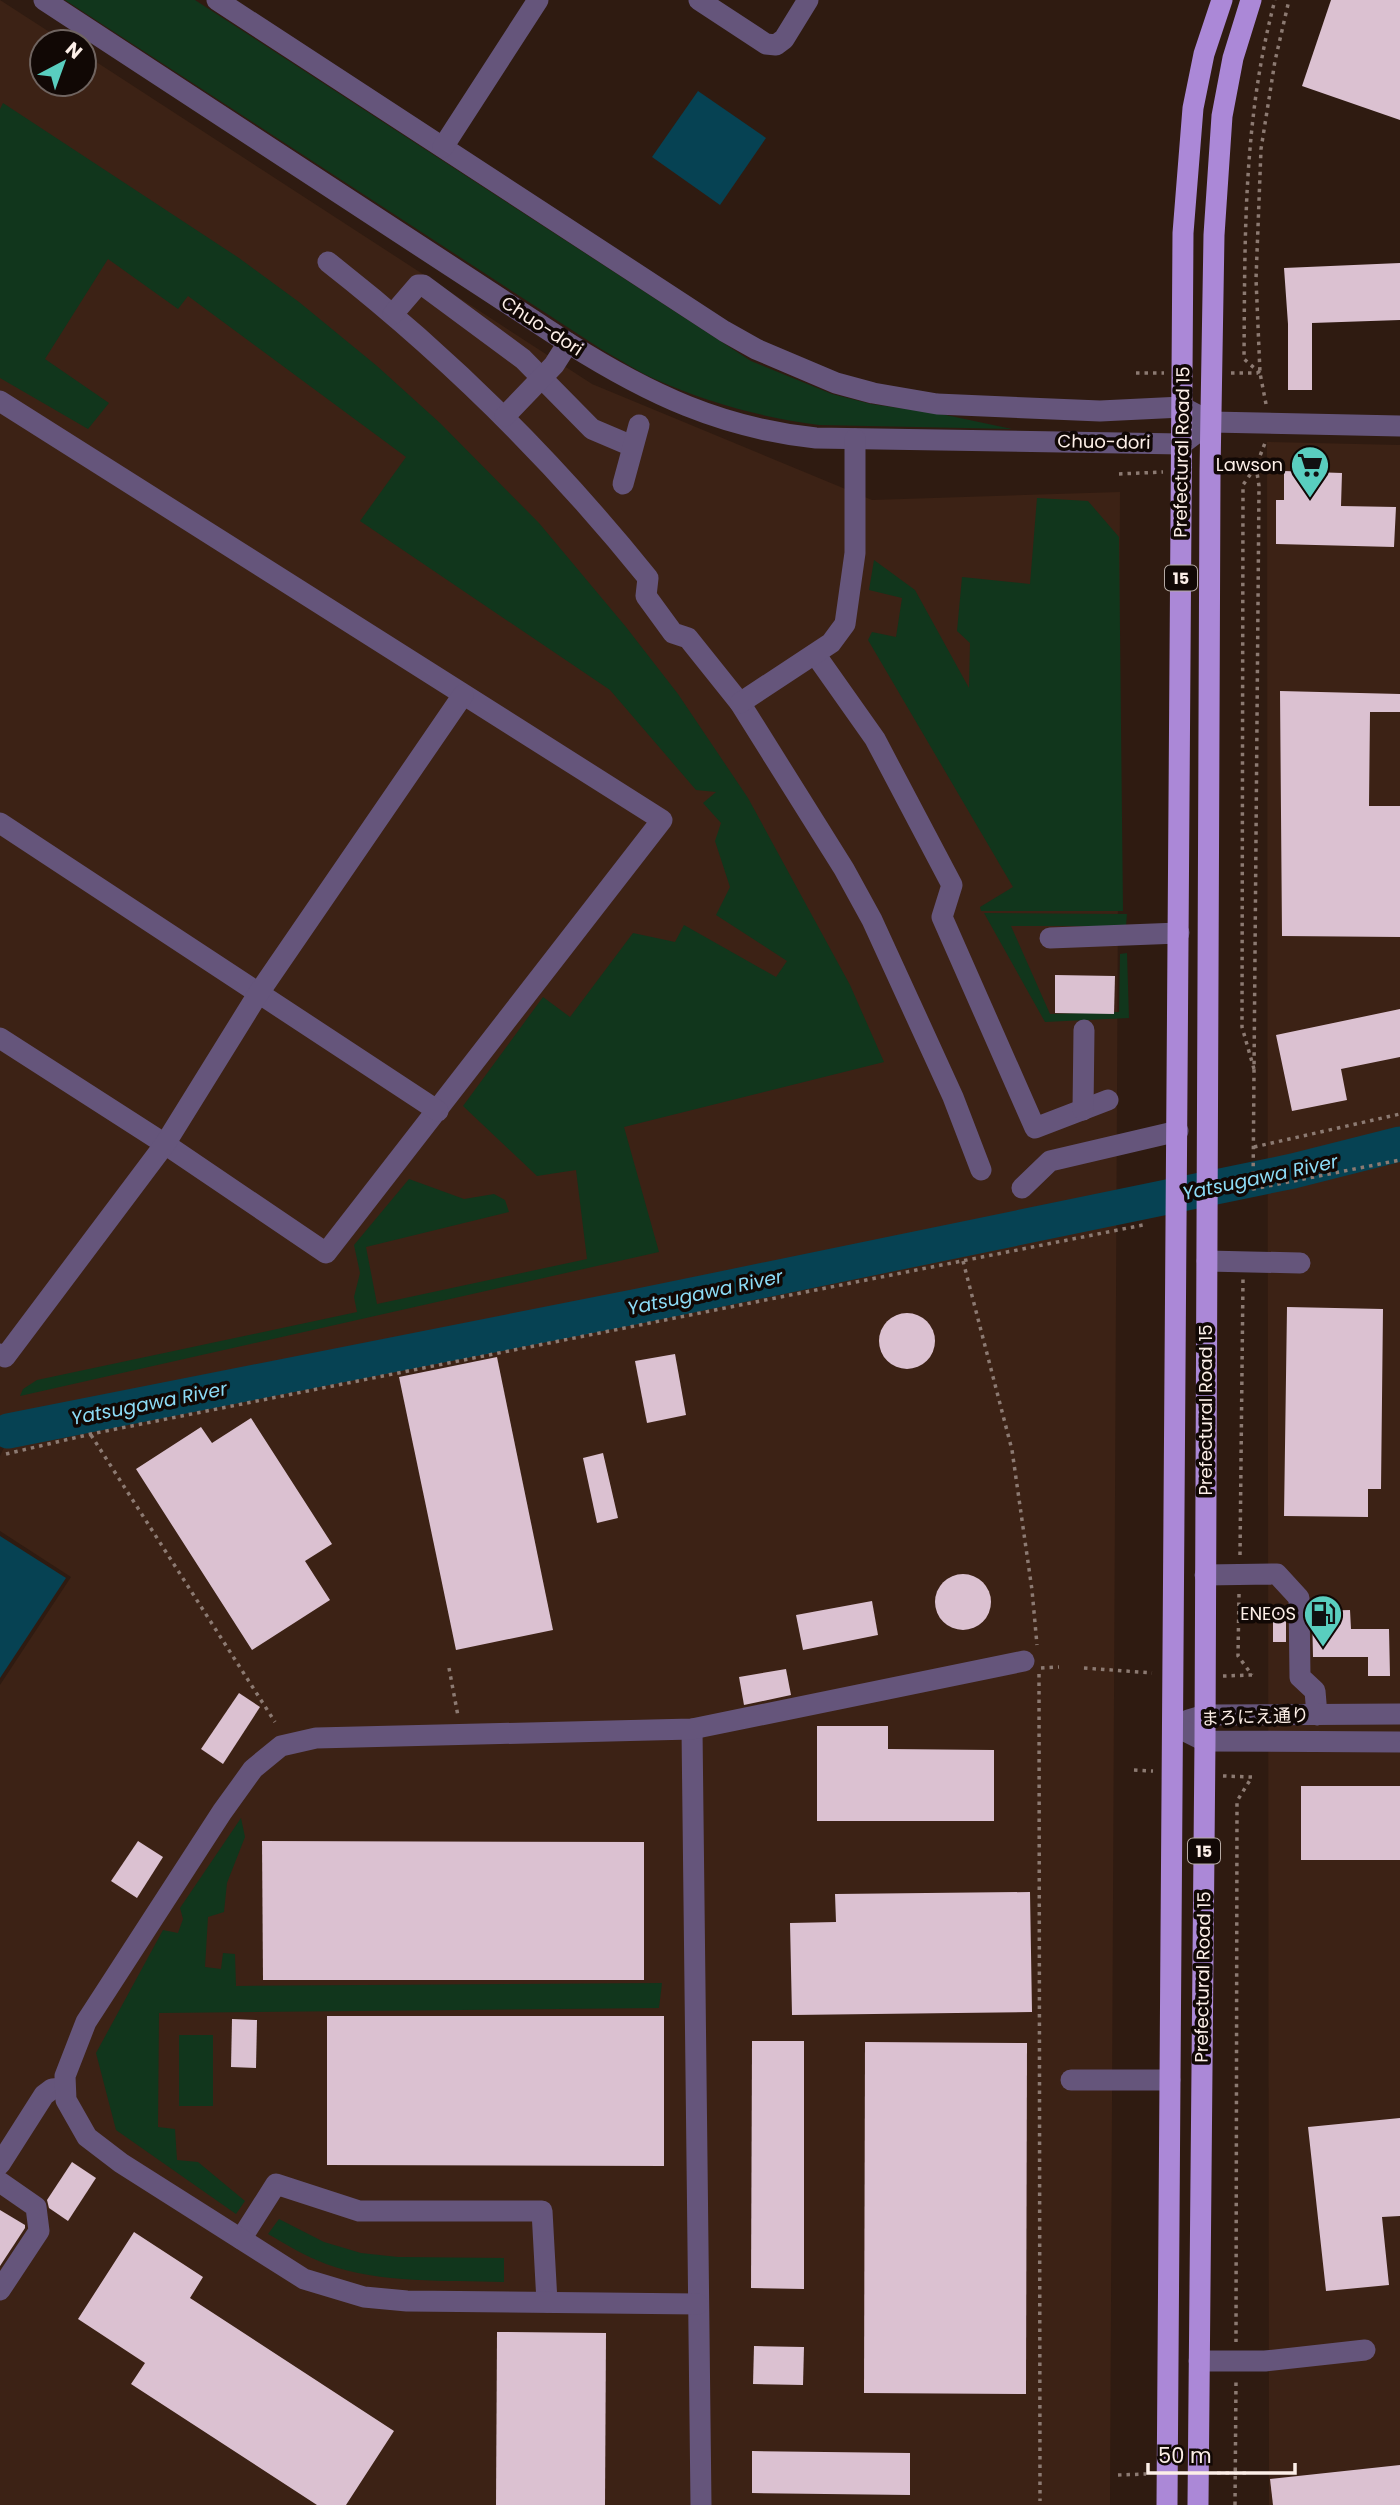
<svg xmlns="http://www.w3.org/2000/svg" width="1400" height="2505" font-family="Poppins,'Noto Sans JP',sans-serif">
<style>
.built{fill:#3c2215}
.green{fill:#11361c}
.water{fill:#064253}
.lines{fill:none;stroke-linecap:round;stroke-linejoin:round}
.river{stroke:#064253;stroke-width:35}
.building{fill:#dbc1d1}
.path{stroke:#8c7a72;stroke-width:3.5;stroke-dasharray:3.5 5;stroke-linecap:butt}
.minor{stroke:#65557b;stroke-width:21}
.major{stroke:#ab88d7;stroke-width:21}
.labels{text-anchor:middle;stroke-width:7;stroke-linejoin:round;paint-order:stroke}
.shield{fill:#110805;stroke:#b6aaa4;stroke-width:2}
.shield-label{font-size:16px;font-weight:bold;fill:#fdefe8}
.street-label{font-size:18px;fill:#fdefe8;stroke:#110805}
.poi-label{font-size:18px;fill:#fdefe8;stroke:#110805;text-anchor:end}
.water-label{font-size:19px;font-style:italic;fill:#8cdbf6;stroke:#110805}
</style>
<rect width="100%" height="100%" fill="#2f1b11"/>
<g class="built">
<polygon points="0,0 65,42 42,42 42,84 84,84 84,54 592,384 872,500 1120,492 1110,2505 0,2505 0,1685 71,1577 0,1531 0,1456 13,1429 0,1420"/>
<polygon points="1267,442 1400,445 1400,2505 1269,2505"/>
</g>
<g class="green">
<path d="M65,0H195L751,361L832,394L871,404L941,414L1012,429L819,425C764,418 708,403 657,380C638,372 619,359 601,349Z"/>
<polygon points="3,103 239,258 299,302 377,366 440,423 539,523 626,627 678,694 748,798 850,985 884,1062 624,1127 659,1252 20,1396 23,1389 37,1380 357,1312 354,1297 360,1273 354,1245 409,1179 464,1199 494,1194 505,1200 509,1212 366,1247 377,1304 587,1259 576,1170 537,1176 463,1106 543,997 570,1017 633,933 675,942 684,925 776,977 787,961 716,915 730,887 715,841 721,823 703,803 716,792 696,790 610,690 360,521 406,457 188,296 178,309 108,259 45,359 109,403 88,429 0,378 0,109"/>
<polygon points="1037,498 1088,501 1119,537 1123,911 981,911 980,907 1013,887 868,640 872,632 896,637 902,598 869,590 874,560 915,590 969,688 970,643 957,631 962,577 1030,584"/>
<polygon points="984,913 1127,914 1126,926 1011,926 1050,1014 1119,1012 1120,954 1127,953 1129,1018 1045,1022"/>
<polygon points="241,1818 245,1837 227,1883 224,1912 208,1917 205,1967 221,1969 223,1953 235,1954 236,1986 662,1983 659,2008 159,2013 158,2127 175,2129 177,2160 198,2162 245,2201 236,2214 116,2130 96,2053 163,1930 178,1933 183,1919 180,1908"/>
<rect x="179" y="2035" width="34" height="71"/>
<path d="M279,2219L324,2242L361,2253L398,2257L504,2258V2282C446,2280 381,2284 326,2264C305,2256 287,2245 268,2234Z"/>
</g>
<g class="water">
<polygon points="698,91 766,138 720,205 652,157"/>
<polygon points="0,1536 66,1578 0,1678"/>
</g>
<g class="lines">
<polyline class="river" points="8,1431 639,1306 1293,1171 1400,1144"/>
</g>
<g class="building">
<polygon points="1331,0 1400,0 1400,120 1302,86"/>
<polygon points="1400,263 1400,320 1312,323 1312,390 1288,390 1288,324 1284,268"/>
<polygon points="1284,471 1342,473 1341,506 1396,507 1394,547 1276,544 1276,500 1284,500"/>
<polygon points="1280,691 1400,694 1400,712 1370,712 1369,806 1400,806 1400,937 1282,936"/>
<polygon points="1055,975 1115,976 1114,1014 1055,1013"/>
<polygon points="1400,1009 1400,1057 1341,1069 1347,1100 1292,1111 1276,1035"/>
<polygon points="1287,1307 1383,1309 1381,1489 1368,1489 1368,1517 1284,1516"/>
<circle cx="907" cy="1341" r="28"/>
<polygon points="675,1354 686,1415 647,1423 635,1361"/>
<polygon points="497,1357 553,1630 456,1650 399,1377"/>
<polygon points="251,1418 332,1544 305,1561 330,1600 252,1650 136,1469 201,1427 212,1443"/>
<polygon points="603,1453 618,1518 597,1523 583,1458"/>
<circle cx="963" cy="1602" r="28"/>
<polygon points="872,1601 878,1635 803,1650 796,1615"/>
<polygon points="1350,1610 1351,1629 1389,1629 1390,1676 1368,1676 1368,1657 1313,1657 1312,1611"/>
<rect x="1273" y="1611" width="13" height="31"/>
<polygon points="786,1669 791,1695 744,1705 739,1677"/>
<polygon points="239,1693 260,1707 223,1764 201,1749"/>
<polygon points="817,1726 888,1726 888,1749 994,1750 994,1821 817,1821"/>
<rect x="1301" y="1786" width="99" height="74"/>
<polygon points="138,1841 163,1857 137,1898 111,1881"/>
<polygon points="262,1841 644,1842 644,1980 263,1980"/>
<polygon points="1030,1892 1032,2012 792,2015 790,1923 836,1922 835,1894"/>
<polygon points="327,2016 664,2016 664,2166 327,2165"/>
<polygon points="232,2019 257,2020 256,2068 231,2067"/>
<polygon points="752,2041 804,2041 804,2289 751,2288"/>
<polygon points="865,2042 1027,2043 1026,2394 864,2393"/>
<polygon points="1400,2118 1400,2216 1382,2217 1389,2285 1326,2291 1308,2127"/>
<polygon points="72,2162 96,2178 68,2221 49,2208 47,2200"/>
<polygon points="0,2210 25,2225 25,2228 0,2266"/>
<polygon points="134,2232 203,2277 190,2298 394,2431 346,2505 317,2505 131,2384 145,2363 78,2319"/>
<polygon points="497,2332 606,2333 605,2505 496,2505"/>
<polygon points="754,2346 804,2347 803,2385 753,2384"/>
<polygon points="752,2451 910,2453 910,2495 752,2493"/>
<polygon points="1400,2465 1400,2505 1273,2505 1270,2479"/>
</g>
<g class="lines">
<g class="path">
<polyline points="1136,373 1164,373"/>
<polyline points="1231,373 1258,373"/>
<path d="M1260,373L1244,359C1245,236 1243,119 1275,0"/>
<polyline points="1266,404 1260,373 1256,279 1261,149 1275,61 1289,0"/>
<polyline points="1256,466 1259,486 1253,1189 1400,1160"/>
<polyline points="1230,470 1256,466"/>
<polyline points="1119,474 1163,472"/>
<polyline points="1254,1069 1242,1027 1243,485 1256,466 1265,443"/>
<polyline points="1254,1147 1400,1114"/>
<polyline points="963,1261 1012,1450 1032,1590 1037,1645"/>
<polyline points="91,1435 275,1722"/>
<polyline points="6,1454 91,1434 1143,1225"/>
<polyline points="1240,1555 1243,1279"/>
<polyline points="1239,1594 1238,1656 1252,1675"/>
<polyline points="449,1668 458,1716"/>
<polyline points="1041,1668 1059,1667"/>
<polyline points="1084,1668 1152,1673"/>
<polyline points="1039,1674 1040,2501"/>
<polyline points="1223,1676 1252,1675"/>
<polyline points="1134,1770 1153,1771"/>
<polyline points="1223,1776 1252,1777 1237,1801 1236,2342"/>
<polyline points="1217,2473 1250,2473"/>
<polyline points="1118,2475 1146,2474"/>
<polyline points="1235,2505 1236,2381"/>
</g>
<g class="minor">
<path d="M44,0L568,343C649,394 721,428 816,438L1182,444L1211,422"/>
<polyline points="217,0 724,331 756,349 836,383 873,393 937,404 1100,411 1182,407 1211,422 1400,426"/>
<polyline points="699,0 766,44 776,45 784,39 808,0"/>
<polyline points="443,147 538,0"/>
<path d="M328,262C448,356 553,460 648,578L646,596L673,633L688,638L740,703L844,869L872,920L953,1097L981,1170"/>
<polyline points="393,314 418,285 423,285 523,359 592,429 632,446"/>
<polyline points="0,401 662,820 326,1253 165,1144 0,1038"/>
<polyline points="505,416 554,365 568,343"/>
<polyline points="623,484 639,425"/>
<polyline points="815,654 875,739 952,885 942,917 1035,1128 1108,1100"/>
<polyline points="740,703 831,643 845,624 855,553 855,439"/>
<polyline points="0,823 438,1111"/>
<polyline points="1050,938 1179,933"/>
<polyline points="1083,1110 1084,1030"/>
<polyline points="1022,1188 1050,1161 1178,1131"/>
<polyline points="1207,1261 1300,1263"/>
<polyline points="0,1354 5,1357 165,1144 258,994 463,695"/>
<polyline points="1205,1575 1277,1574 1299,1598 1300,1677 1315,1691 1317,1715"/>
<polyline points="1188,1720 1205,1715 1400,1714"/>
<polyline points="1173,1725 1205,1741 1400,1742"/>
<polyline points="692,1729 701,2505"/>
<polyline points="1071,2080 1170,2080"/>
<polyline points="0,2164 44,2095 52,2089 64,2088"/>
<polyline points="0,2182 36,2207 39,2231 0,2290"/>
<polyline points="241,2239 276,2184 359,2211 542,2211 547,2302"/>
<polyline points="698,2304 407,2301 364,2297 304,2279 121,2163 87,2137 66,2100 65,2076 86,2022 222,1812 253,1769 281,1746 316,1738 692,1729 1024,1661"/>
<polyline points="1199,2361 1265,2361 1365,2350"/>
</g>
<g class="major">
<polyline points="1167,2505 1183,233 1193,108 1204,54 1222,0"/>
<polyline points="1198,2505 1205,1741 1210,472 1214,235 1222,116 1233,58 1251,0"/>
</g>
</g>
<defs>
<g id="supermarket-pin" transform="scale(2.0125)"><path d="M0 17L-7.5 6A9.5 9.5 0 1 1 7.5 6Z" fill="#59cebf" stroke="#110805"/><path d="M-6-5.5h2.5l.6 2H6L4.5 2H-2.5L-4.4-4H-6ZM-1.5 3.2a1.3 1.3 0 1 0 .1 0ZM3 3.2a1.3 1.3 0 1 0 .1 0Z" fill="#111"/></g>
<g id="fuel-pin" transform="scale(2.0125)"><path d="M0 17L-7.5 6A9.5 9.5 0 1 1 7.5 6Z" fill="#59cebf" stroke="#110805"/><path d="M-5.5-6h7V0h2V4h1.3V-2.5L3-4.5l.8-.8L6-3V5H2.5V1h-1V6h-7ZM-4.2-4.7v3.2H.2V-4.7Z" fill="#111"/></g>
</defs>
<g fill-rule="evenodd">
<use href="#supermarket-pin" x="1310" y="465"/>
<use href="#fuel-pin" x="1323" y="1614"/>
</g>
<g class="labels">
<g class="shield">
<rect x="1165" y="565.5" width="32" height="25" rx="5"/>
<rect x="1188" y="1838.5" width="32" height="25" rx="5"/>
</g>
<g class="shield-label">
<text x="1181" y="584">15</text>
<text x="1204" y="1857">15</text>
</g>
<g class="street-label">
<text transform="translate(542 326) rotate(33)" y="6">Chuo-dori</text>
<text transform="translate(1104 442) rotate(1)" y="6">Chuo-dori</text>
<text transform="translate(1182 452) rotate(-89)" y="6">Prefectural Road 15</text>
<text transform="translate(1206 1410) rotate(-90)" y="6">Prefectural Road 15</text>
<text transform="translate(1255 1717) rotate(-2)" y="6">まろにえ通り</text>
<text transform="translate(1203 1977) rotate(-89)" y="6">Prefectural Road 15</text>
</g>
<g class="poi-label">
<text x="1283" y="471">Lawson</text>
<text x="1296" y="1620">ENEOS</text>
</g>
<g class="water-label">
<text transform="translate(1260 1177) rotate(-12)" y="7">Yatsugawa River</text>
<text transform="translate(705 1292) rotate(-12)" y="7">Yatsugawa River</text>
<text transform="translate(149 1403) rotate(-11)" y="7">Yatsugawa River</text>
</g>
</g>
<g transform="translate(63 63) rotate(41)"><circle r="33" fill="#110805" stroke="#6f6460" stroke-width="2"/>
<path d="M0-5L12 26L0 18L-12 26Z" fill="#59cebf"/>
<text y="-10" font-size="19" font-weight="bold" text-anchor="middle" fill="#fdefe8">N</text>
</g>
<path d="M1148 2463v10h147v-10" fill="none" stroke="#fdefe8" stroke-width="3.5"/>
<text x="1158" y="2463" font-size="21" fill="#fdefe8" stroke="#110805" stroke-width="5" paint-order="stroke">50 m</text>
</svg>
